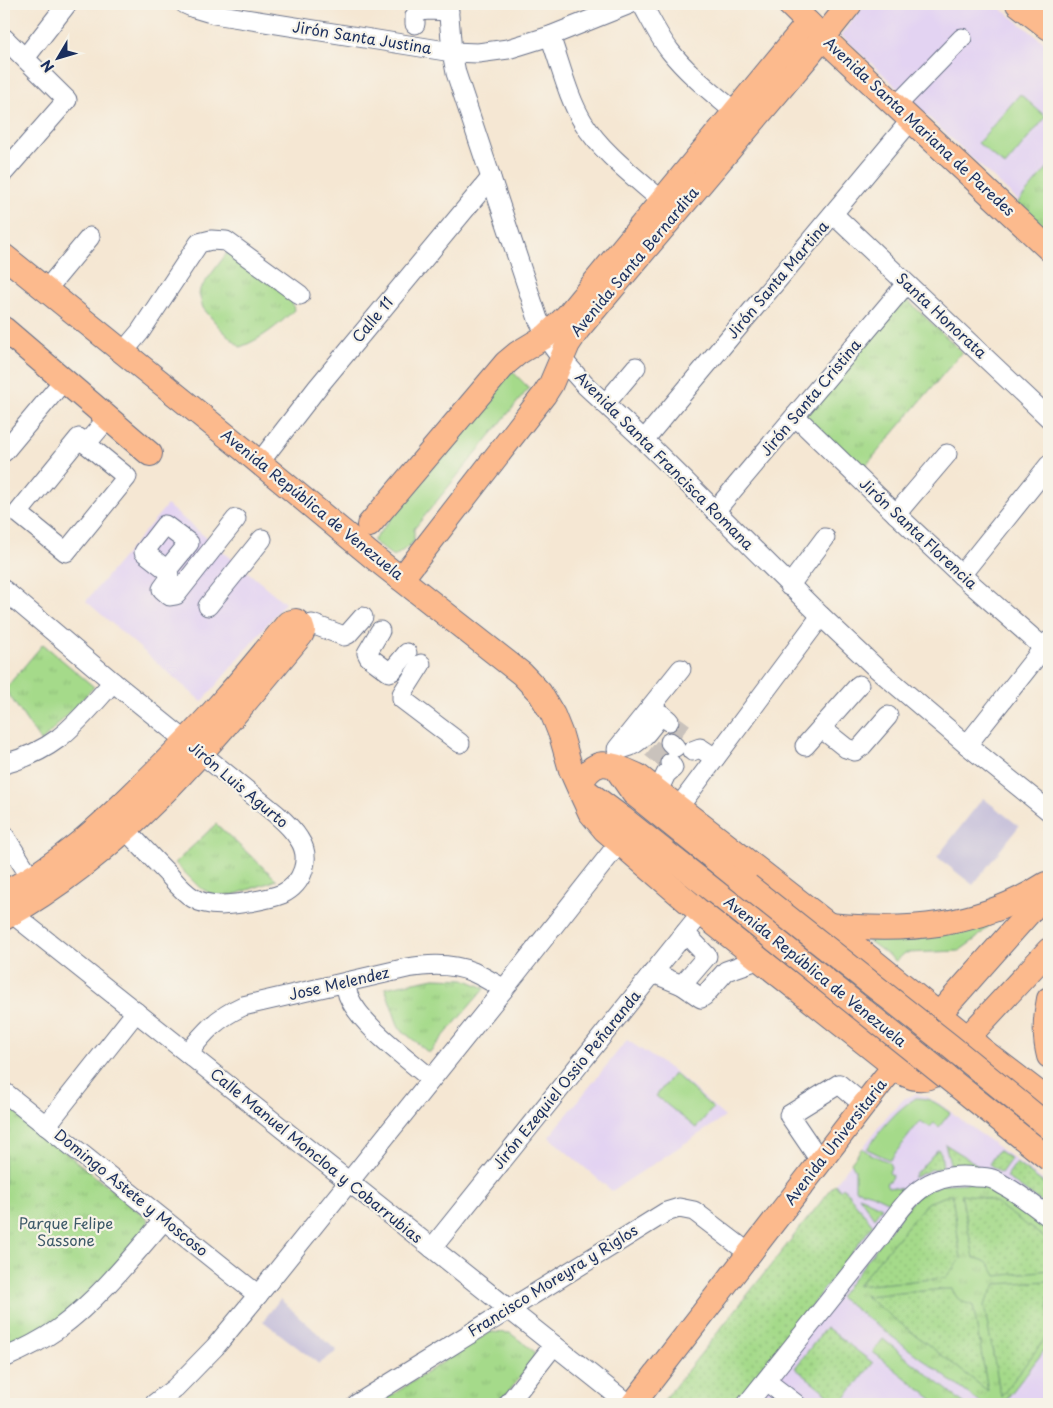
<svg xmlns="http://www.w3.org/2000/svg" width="1053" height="1408" font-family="'Playpen Sans',sans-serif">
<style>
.built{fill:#e3d3f2}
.industrial{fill:#c6c0da}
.grass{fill:#a5da8a;stroke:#608474}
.park{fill:url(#park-tufts);stroke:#608474}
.garden{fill:url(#garden-dots);stroke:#608474}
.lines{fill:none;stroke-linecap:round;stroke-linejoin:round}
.minor-tunnel{stroke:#c9c2bc;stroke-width:19;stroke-dasharray:19 9;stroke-linecap:butt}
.minor-casing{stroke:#676f87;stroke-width:21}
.major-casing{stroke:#676f87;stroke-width:26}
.minor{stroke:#fff;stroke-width:19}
.major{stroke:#fcba8d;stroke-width:24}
.major-bridge-casing{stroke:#676f87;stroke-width:26;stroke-linecap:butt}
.major-bridge{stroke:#fcba8d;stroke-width:24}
.labels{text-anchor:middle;stroke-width:4.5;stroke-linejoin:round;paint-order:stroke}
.street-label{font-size:15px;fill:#1b2f5e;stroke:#f7f3e8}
.park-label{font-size:15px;fill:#3e5a69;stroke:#f7f3e8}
</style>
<defs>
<pattern id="park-tufts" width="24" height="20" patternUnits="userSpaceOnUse" patternTransform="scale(1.25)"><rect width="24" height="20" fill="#a5da8a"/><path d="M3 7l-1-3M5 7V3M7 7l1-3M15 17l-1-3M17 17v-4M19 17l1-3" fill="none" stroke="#8dbb7a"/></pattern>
<pattern id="garden-dots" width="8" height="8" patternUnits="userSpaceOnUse" patternTransform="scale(1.25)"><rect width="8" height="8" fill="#a5da8a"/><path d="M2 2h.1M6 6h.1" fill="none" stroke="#8dbb7a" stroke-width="1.8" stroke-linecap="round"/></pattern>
</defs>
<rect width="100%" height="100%" fill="#f7f3e8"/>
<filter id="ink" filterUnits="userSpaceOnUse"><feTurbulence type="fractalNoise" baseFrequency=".02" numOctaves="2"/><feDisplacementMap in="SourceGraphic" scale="10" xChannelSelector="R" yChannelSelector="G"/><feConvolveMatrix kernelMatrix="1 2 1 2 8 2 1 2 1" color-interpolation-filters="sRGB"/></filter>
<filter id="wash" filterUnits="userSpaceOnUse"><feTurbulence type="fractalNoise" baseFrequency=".0096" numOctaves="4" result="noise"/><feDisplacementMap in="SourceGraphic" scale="20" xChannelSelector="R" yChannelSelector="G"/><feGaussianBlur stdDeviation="1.12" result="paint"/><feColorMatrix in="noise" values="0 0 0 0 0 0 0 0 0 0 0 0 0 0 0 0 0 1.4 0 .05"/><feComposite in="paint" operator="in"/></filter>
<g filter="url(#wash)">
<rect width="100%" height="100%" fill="#f5e7d3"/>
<g class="built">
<polygon points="866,4 995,4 1049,46 1049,166 1019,202 841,35"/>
<polygon points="167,505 285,603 202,702 86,601"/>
<polygon points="627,1040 675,1072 725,1117 612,1191 549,1137"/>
<polygon points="916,1094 925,1096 940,1104 1049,1185 1049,1404 661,1404 829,1192 887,1116 905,1098"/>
</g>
<g class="industrial">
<polygon points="983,798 1019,826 973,885 937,857"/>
<polygon points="280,1299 337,1351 319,1364 263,1321"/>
</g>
<g class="grass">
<polygon points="1020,94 1046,117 1005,166 978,143"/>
<polygon points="513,372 529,388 414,529 414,542 394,557 373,541 506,375"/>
<polygon points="992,923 977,938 959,951 905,953 896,961 865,938"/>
<polygon points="674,1073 713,1108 696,1128 656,1096"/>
<path d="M916,1098C931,1098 938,1104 950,1113L939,1127L934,1123L930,1127L920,1121L890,1160L867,1149C881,1130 895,1110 916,1098Z"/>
<polygon points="862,1148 870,1154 889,1162 891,1168 889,1172 892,1176 890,1180 886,1183 888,1187 902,1189 889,1202 872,1194 855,1189 855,1170 851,1162"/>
<polygon points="859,1196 882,1207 874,1218"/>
</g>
<g class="park">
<polygon points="1049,166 1049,239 1015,206"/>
<path d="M230,249L292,300L294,310C279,325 260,340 240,347L220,328L203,308L199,294L200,289Z"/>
<polygon points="903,296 962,352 858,475 802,417"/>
<polygon points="43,644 94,687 41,742 5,689"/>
<polygon points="216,824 277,880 233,895 213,895 199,887 175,863"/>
<polygon points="434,978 464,979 485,988 429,1053 399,1028 385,988"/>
<polygon points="4,1103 149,1220 135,1253 59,1327 4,1354"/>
<polygon points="993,1182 1049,1225 1049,1344 1003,1404 982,1404 839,1297 917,1195 943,1184"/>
<polygon points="490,1332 510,1333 535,1352 532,1362 499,1404 378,1404"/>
<polygon points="883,1339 965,1404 938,1404 873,1352"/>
</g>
<g class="garden">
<polygon points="945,1144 969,1159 981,1169 951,1167"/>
<polygon points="938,1149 941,1153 943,1168 930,1170 915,1177 913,1177"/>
<polygon points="998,1150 1011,1159 1001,1173 989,1164"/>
<polygon points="1016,1163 1049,1187 1049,1208 1006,1177"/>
<polygon points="835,1184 840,1190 843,1187 873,1225 736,1404 661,1404"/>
<polygon points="952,1194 961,1259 945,1278 857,1286 927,1203"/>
<path d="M961,1194L977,1196L993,1201L1049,1241V1270L996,1276C990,1264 987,1260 974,1258Z"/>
<polygon points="1049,1281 1049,1333 1001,1397 984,1305 996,1284"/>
<path d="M945,1289H952C958,1301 961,1302 973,1305L988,1391L865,1296Z"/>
<polygon points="826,1327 873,1363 840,1404 795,1368"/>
</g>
</g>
<g filter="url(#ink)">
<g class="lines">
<g class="minor-tunnel">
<polyline points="669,721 689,736"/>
<polyline points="651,748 670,763"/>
</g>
<g class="minor-casing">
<g id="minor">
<polyline points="185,4 194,8 214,14 452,52 478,53 508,49 550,36 630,4"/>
<polyline points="448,4 452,52 456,73 538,319 553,347 561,358 585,385 644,440 821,616 875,667 967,745 1049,811"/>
<path d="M642,4C651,20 659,37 670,51C688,74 713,93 735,112"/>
<polyline points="415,24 415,16 419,11 429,10 449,11"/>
<path d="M550,36C560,63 568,98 583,122C601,152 636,178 662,201"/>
<polyline points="4,38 67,100 4,172"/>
<polyline points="25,58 67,4"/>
<polyline points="896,106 962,38"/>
<polyline points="833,214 1049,418"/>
<polyline points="46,290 90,237"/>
<polyline points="123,352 140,332 199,243 211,240 226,241 300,295"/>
<polyline points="605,404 636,367"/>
<polyline points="795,416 896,514 961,575 1044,648"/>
<polygon points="79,438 127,477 66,552 18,513"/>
<polyline points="644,440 911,120"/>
<polyline points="86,444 108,418"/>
<polyline points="4,452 64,380"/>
<polyline points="259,463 317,388 491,178"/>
<polyline points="715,511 906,284"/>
<polyline points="896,514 947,454"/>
<path d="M167,570L189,543L165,525L144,552L167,570C172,578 166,583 162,589L170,596L176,595L236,519"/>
<polyline points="961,575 1049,465"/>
<polyline points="789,586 825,538"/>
<path d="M4,590L113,682L276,814C284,821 293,829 299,839C312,858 303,884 282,894C272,898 260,900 249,902C231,905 209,908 193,898C183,892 175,882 168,874C154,860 140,845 126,830"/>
<polyline points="208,606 262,539"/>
<polyline points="312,624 344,636 348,634 363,617"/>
<polyline points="380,631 367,653 369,657 389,672 392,671 407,653"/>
<polyline points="421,664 402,694 402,699 460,743"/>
<polyline points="821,728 846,748 855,751 862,746 888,716"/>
<polyline points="670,742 675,747"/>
<polyline points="967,745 1049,641"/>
<polyline points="805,746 859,685"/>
<polyline points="617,749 681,669"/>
<path d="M618,749C639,748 649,730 661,714L669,721"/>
<polyline points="692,751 700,748 715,758"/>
<path d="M4,764C23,759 43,750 59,738C79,722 96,701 113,682"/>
<polyline points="658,791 666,774 673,768 670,763"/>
<polyline points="678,808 821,616"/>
<polyline points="4,835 31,878"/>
<polyline points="4,907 628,1404"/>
<polyline points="653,973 682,985 701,998 704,996 726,971 760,959"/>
<path d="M346,983C346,987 347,991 348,995C360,1025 406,1057 431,1079"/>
<polyline points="682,985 707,956 685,933"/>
<path d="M188,1053C205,1031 217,1018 243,1006L407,968C429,964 452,963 473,972C484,977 494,983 504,989"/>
<polyline points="4,1092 258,1295"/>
<polyline points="46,1126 136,1012"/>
<polyline points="821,1162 789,1115 839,1084 864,1105"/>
<polyline points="432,1248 701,913"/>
<path d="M4,1358C23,1350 41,1341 58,1329C99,1299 131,1258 164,1220"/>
<polyline points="766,1381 796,1404"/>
<polyline points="154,1404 175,1388 215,1347 258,1295 504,989 619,843"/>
<polyline points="357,1404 666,1212 679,1208 694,1211 750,1254"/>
<polyline points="508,1404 554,1345"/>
<path d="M747,1404L881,1236C907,1199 926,1170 976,1177C981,1177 987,1177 992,1179C996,1180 1001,1184 1005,1186C1021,1195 1035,1206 1049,1217"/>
</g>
</g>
<g class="major-casing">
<g id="major">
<polyline points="789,4 834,48 1049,249"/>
<polyline points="1018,4 1049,28"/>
<path d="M4,256L243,449L372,556L522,674L540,693L553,715L561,735L571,770L583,797L590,812L605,830L701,913L903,1073C913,1079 922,1080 932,1076L1049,950"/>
<polyline points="4,329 150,454"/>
<polyline points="369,525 506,363 518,353 546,336 567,316 808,23"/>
<polyline points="400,578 406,573 544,395 551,384 568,344 578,329 809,55 850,4"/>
<polyline points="616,768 634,794 748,886"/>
<path d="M579,786C596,753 611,764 638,776L829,925L985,1052L1049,1101"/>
<polyline points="582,788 622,818 733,906"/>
<path d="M4,893C57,867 102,825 143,784C172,755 201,727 227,696C248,673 268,648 288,623L296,621L301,625L303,631L301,635C214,740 126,851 4,918"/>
<path d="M829,925C906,932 978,928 1046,884"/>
<path d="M1049,999C1045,1018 1044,1037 1049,1056"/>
<polyline points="633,1404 884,1079 939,1014 1049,890"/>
</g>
</g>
<use href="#minor" class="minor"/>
<use href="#major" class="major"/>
<g class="major-bridge-casing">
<g id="major-bridge">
<polyline points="748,886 950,1046 1049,1127"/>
<polyline points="733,906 1049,1159"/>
</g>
</g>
<use href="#major-bridge" class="major-bridge"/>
</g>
</g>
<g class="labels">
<g class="street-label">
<text transform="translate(362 38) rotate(9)" y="5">Jirón Santa Justina</text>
<text transform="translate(919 127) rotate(43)" y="5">Avenida Santa Mariana de Paredes</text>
<text transform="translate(635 262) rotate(-50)" y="5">Avenida Santa Bernardita</text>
<text transform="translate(778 280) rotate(-50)" y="5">Jirón Santa Martina</text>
<text transform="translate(941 316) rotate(43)" y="5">Santa Honorata</text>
<text transform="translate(373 320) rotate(-50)" y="5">Calle 11</text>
<text transform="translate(811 398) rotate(-50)" y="5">Jirón Santa Cristina</text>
<text transform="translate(664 461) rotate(45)" y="5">Avenida Santa Francisca Romana</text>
<text transform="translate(312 505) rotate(39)" y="5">Avenida República de Venezuela</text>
<text transform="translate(918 534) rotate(43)" y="5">Jirón Santa Florencia</text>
<text transform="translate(238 785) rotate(40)" y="5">Jirón Luis Agurto</text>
<text transform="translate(815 972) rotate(39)" y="5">Avenida República de Venezuela</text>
<text transform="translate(339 984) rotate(-13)" y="5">Jose Melendez</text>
<text transform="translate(567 1080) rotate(-51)" y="5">Jirón Ezequiel Ossio Peñaranda</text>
<text transform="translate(836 1142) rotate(-52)" y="5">Avenida Universitaria</text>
<text transform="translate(316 1156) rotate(39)" y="5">Calle Manuel Moncloa y Cobarrubias</text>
<text transform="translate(131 1193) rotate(39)" y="5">Domingo Astete y Moscoso</text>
<text transform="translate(553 1281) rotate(-32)" y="5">Francisco Moreyra y Riglos</text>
</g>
<g class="park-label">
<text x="66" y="1229">Parque Felipe<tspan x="66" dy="17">Sassone</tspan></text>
</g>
</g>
<rect width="1053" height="1408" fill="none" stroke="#f7f3e8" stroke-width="20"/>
<g transform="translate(58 58) rotate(232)" stroke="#f7f3e8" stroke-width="4" paint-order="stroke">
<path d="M0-4L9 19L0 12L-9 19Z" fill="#1b2f5e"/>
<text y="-8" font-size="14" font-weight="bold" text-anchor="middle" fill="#1b2f5e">N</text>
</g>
</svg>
